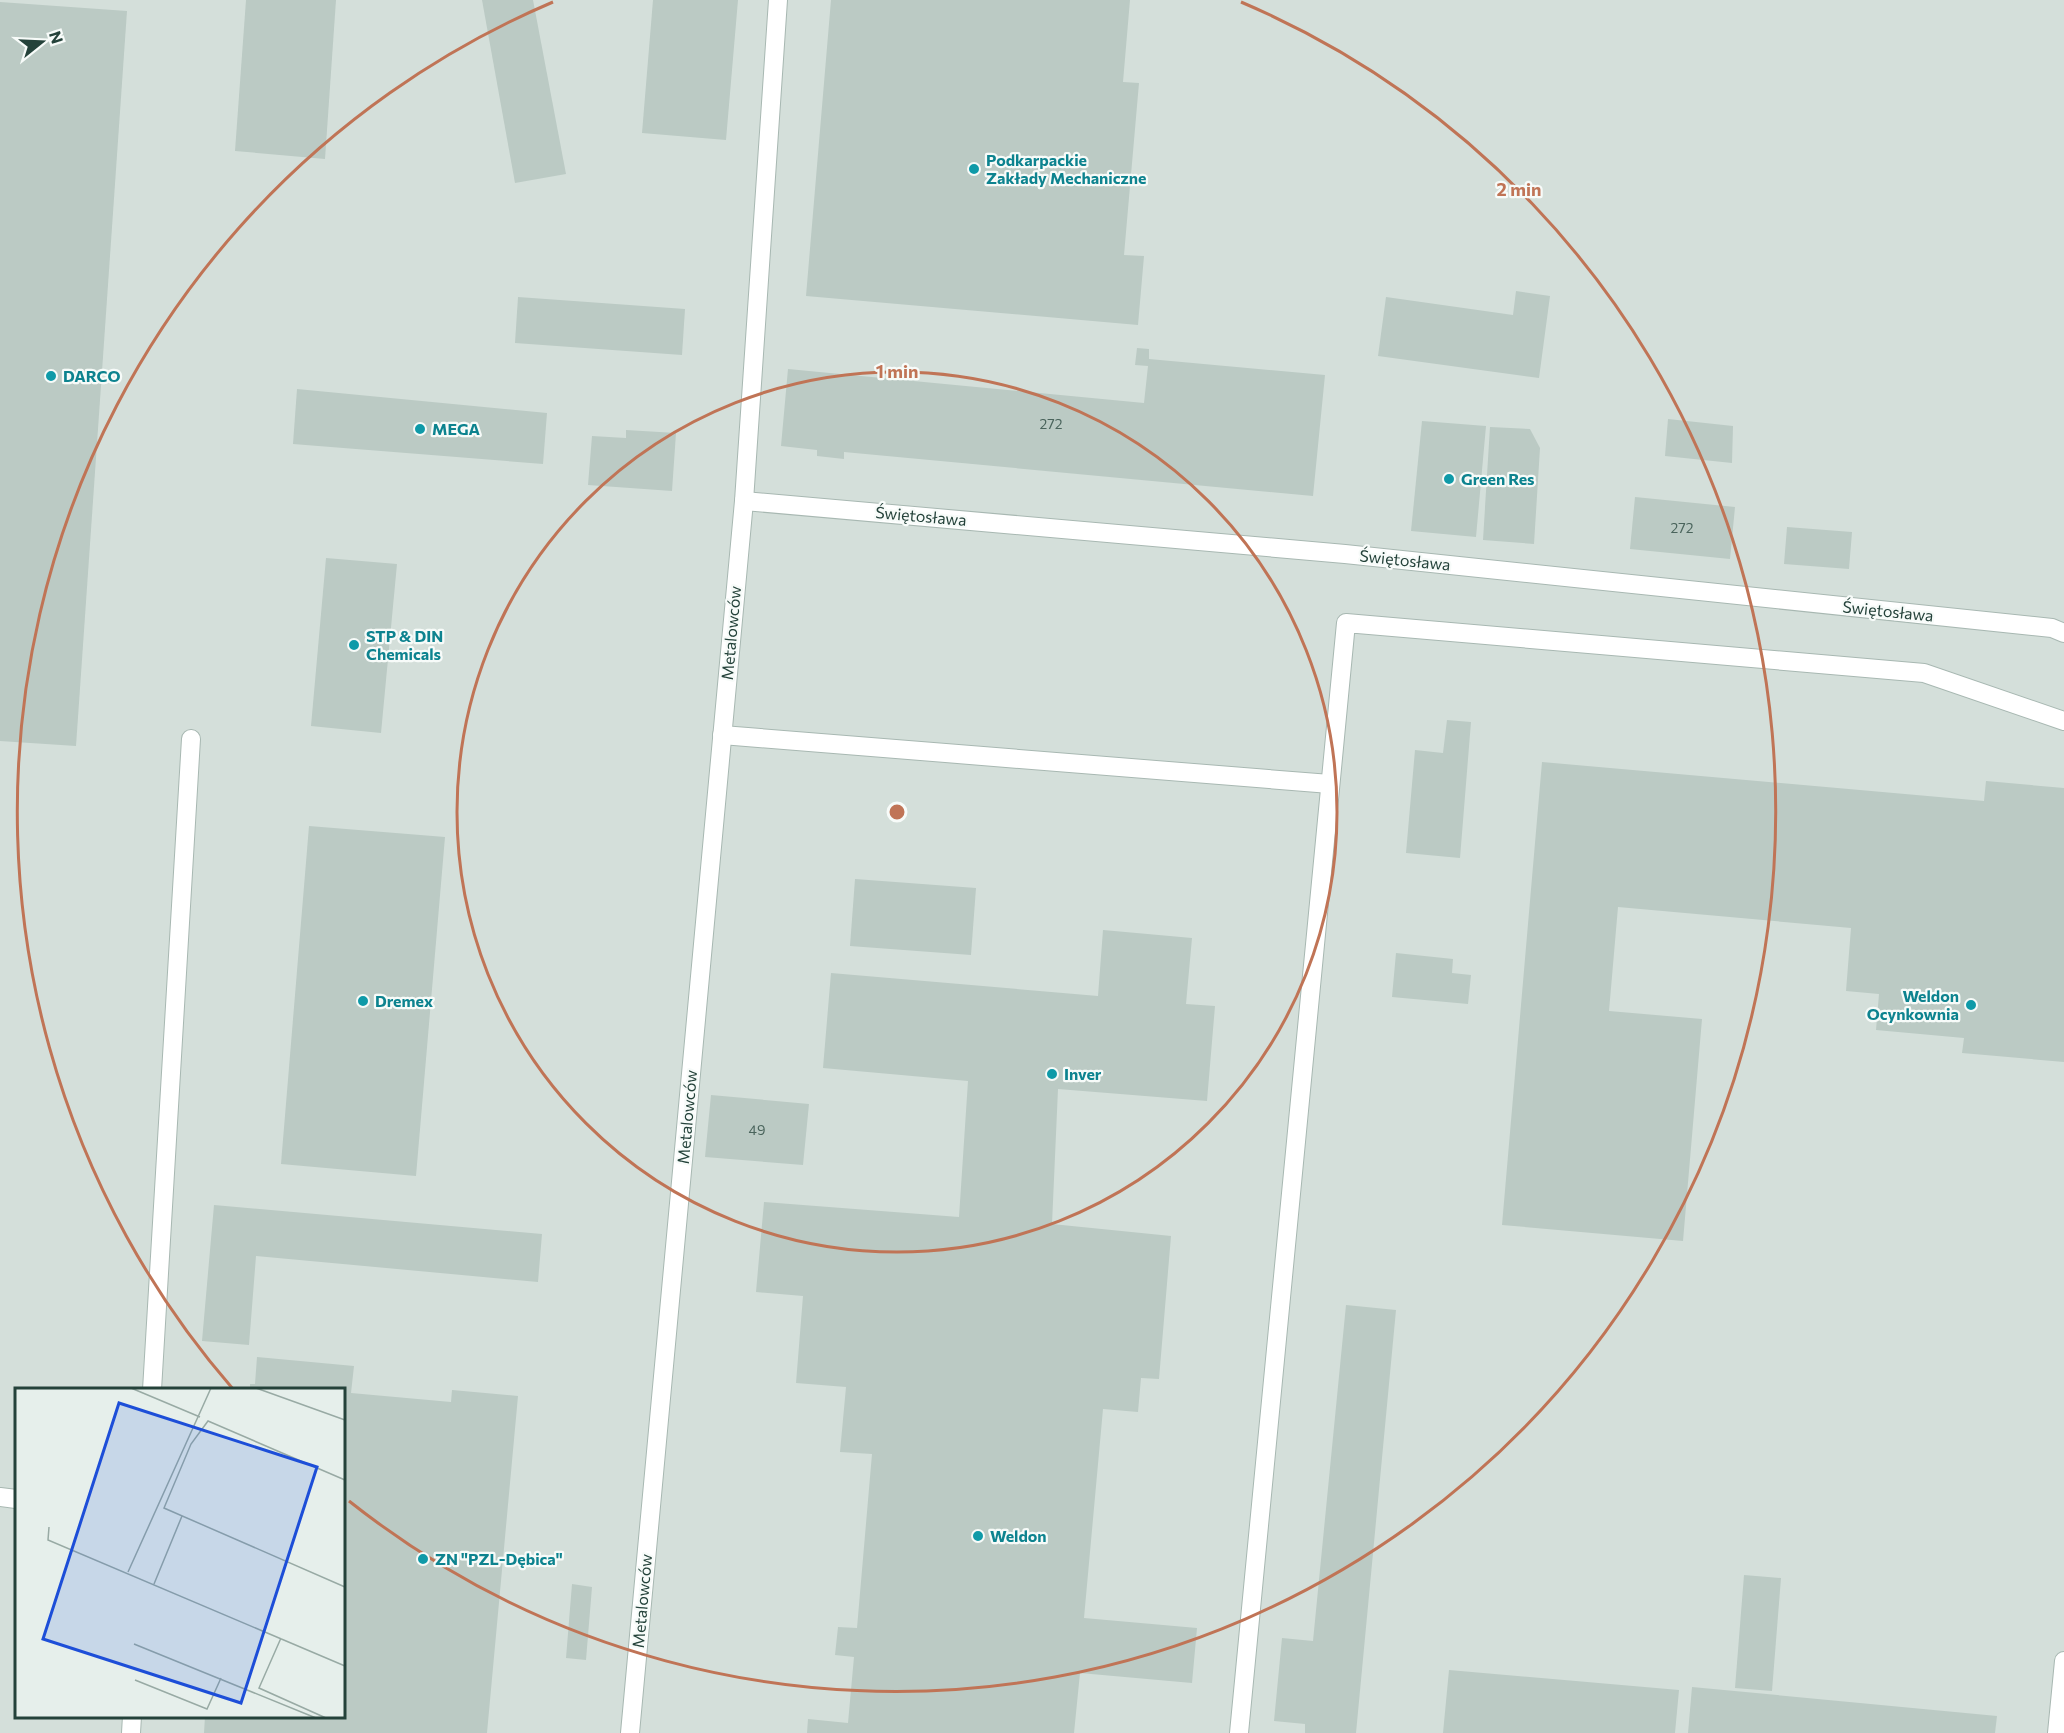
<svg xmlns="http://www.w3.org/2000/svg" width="2064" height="1733" font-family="Commissioner,sans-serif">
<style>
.built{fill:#d4dfda;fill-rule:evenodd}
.building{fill:#bbcac4}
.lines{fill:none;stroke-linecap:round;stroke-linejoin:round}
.minor-casing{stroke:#a8b8b2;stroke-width:20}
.minor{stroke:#fff;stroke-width:18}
.ring{fill:none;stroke:#c07456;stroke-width:3}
.culture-dot{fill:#0f9aa8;stroke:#f7fbf9;stroke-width:2}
.labels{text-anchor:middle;stroke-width:4.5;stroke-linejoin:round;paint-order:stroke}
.number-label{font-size:14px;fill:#4a645c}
.culture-label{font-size:16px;font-weight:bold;fill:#0d838f;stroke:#f7fbf9;text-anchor:start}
.street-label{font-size:16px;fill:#24423a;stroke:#f7fbf9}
.inset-road{fill:none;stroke:#98aaa4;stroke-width:1.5}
.view{fill:#1d4ed8;fill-opacity:0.15;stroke:#1d4ed8;stroke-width:3}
.inset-edge{fill:none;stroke:#24423a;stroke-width:3}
.centre{fill:#c07456;stroke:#f7fbf9;stroke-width:3}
.ring-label{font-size:18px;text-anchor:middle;font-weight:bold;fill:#c07456;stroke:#f7fbf9;stroke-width:4.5;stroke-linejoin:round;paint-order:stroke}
</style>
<rect width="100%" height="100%" fill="#e6efeb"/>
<path class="built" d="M0,0H2064V1733H0ZM16,1390H344V1716H16Z"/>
<g class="building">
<polygon points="246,0 336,0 325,159 235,151"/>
<polygon points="482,0 533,0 566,174 515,183"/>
<polygon points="653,0 738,0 726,140 642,133"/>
<polygon points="831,0 1130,0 1123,82 1139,83 1124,255 1144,256 1138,325 806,296"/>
<polygon points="0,2 127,11 76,746 0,741"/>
<polygon points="1516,291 1550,296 1539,378 1378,356 1386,297 1513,315"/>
<polygon points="518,297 685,309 682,355 515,343"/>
<polygon points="1137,348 1149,349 1149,359 1325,375 1313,496 844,452 844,459 817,456 817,450 781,446 788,369 1144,403 1148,366 1135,365"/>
<polygon points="297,389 547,413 543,464 293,444"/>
<polygon points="1668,419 1733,426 1732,463 1665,456"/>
<polygon points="1422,421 1486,426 1476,537 1411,531"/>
<polygon points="1490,427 1530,429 1540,448 1534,544 1483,540"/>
<polygon points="626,430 676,433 672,491 588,485 592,436 626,438"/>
<polygon points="1635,497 1735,507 1730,559 1630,549"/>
<polygon points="1787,527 1852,532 1849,569 1784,564"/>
<polygon points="326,558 397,564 381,733 311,726"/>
<polygon points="1447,720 1471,722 1460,858 1406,853 1415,750 1443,753"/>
<polygon points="1542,762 1984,801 1986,781 2064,788 2064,1062 1962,1053 1964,1038 1876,1030 1879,994 1846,991 1851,928 1618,907 1609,1011 1702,1019 1683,1241 1502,1225"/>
<polygon points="309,826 445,837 416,1176 281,1164"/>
<polygon points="855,879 976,888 971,955 850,946"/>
<polygon points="1103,930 1192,938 1186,1004 1215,1006 1207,1101 1058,1089 1052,1224 1171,1236 1159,1379 1141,1378 1138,1412 1103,1409 1084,1618 1197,1628 1192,1683 1080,1673 1074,1733 807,1733 808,1719 848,1723 854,1657 835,1655 838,1627 857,1628 872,1454 840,1452 846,1387 796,1383 803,1296 756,1292 764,1202 959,1217 968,1081 823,1068 831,973 1098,996"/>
<polygon points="1396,953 1453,959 1452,973 1471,975 1468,1004 1392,997"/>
<polygon points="711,1095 809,1104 803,1165 705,1157"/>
<polygon points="214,1205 542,1234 538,1282 256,1256 249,1345 202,1341"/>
<polygon points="1346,1305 1396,1310 1356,1733 1305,1733 1305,1724 1274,1721 1282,1638 1313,1641"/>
<polygon points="257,1357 354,1366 351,1393 451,1402 452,1390 518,1396 487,1733 204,1733 205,1716 344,1716 344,1390 250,1390 250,1384 255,1384"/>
<polygon points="1744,1575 1781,1578 1772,1691 1735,1688"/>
<polygon points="572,1584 592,1587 586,1660 566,1658"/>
<polygon points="1449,1670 1679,1690 1675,1733 1443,1733"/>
<polygon points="1692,1687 1997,1716 1995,1733 1688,1733"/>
</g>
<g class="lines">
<g class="minor-casing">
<g id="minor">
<polyline points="744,501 1345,554 2052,628 2064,633"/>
<polyline points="722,735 1330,784"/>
<polyline points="152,1390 191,739"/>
<polyline points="0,1497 16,1499"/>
<polyline points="131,1733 132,1716"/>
<polyline points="630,1733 744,501 778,0"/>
<polyline points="1239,1733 1346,623 1924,673 2064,721"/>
<polyline points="2057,1733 2064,1661"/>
</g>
</g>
<use href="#minor" class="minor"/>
</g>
<g class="ring">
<circle cx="897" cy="812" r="440"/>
<path d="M233 1389A880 880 0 0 1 553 2M1241 2A880 880 0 1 1 349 1501"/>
</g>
<g class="culture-dot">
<circle cx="974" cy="169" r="6"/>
<circle cx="51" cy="376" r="6"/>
<circle cx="420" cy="429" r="6"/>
<circle cx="1449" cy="479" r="6"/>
<circle cx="354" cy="645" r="6"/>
<circle cx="363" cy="1001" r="6"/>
<circle cx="1971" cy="1005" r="6"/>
<circle cx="1052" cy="1074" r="6"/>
<circle cx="978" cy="1536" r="6"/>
<circle cx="423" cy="1559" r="6"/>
</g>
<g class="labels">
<g class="number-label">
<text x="1051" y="429">272</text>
<text x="1682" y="533">272</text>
<text x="757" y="1135">49</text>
</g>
<g class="culture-label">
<text x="986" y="166">Podkarpackie<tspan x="986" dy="18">Zakłady Mechaniczne</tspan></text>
<text x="63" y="382">DARCO</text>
<text x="432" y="435">MEGA</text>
<text x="1461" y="485">Green Res</text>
<text x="366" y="642">STP &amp; DIN<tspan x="366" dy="18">Chemicals</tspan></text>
<text x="1959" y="1002" text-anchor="end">Weldon<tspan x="1959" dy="18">Ocynkownia</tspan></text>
<text x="375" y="1007">Dremex</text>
<text x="1064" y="1080">Inver</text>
<text x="990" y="1542">Weldon</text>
<text x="435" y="1565">ZN "PZL-Dębica"</text>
</g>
<g class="street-label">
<text transform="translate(921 516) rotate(5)" y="6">Świętosława</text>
<text transform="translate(1405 560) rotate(6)" y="6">Świętosława</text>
<text transform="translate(1888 611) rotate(6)" y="6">Świętosława</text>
<text transform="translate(731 633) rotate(-85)" y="6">Metalowców</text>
<text transform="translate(687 1117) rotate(-85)" y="6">Metalowców</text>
<text transform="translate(642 1601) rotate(-85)" y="6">Metalowców</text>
</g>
</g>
<g transform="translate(15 1388)">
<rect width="330" height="330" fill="#e6efeb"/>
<path class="inset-road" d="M116,0L185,29M241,0L330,32M330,92L193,33L176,56L149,120L330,199M34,139L33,152L330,278M113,184L196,0M139,196L167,128M266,250L244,300L311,330M119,256L301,330M120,292L192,321L206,290"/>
<path class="view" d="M104,15L302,79L226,315L28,251Z"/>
<rect width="330" height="330" class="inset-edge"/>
</g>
<circle cx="897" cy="812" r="9" class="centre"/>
<g class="ring-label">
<text x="1519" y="196">2 min</text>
<text x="897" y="378">1 min</text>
</g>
<g transform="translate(42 42) rotate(72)" stroke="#f7fbf9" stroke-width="4.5" paint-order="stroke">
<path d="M0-4.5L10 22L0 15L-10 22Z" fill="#24423a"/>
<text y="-9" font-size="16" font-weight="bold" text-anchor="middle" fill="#24423a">N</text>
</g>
</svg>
